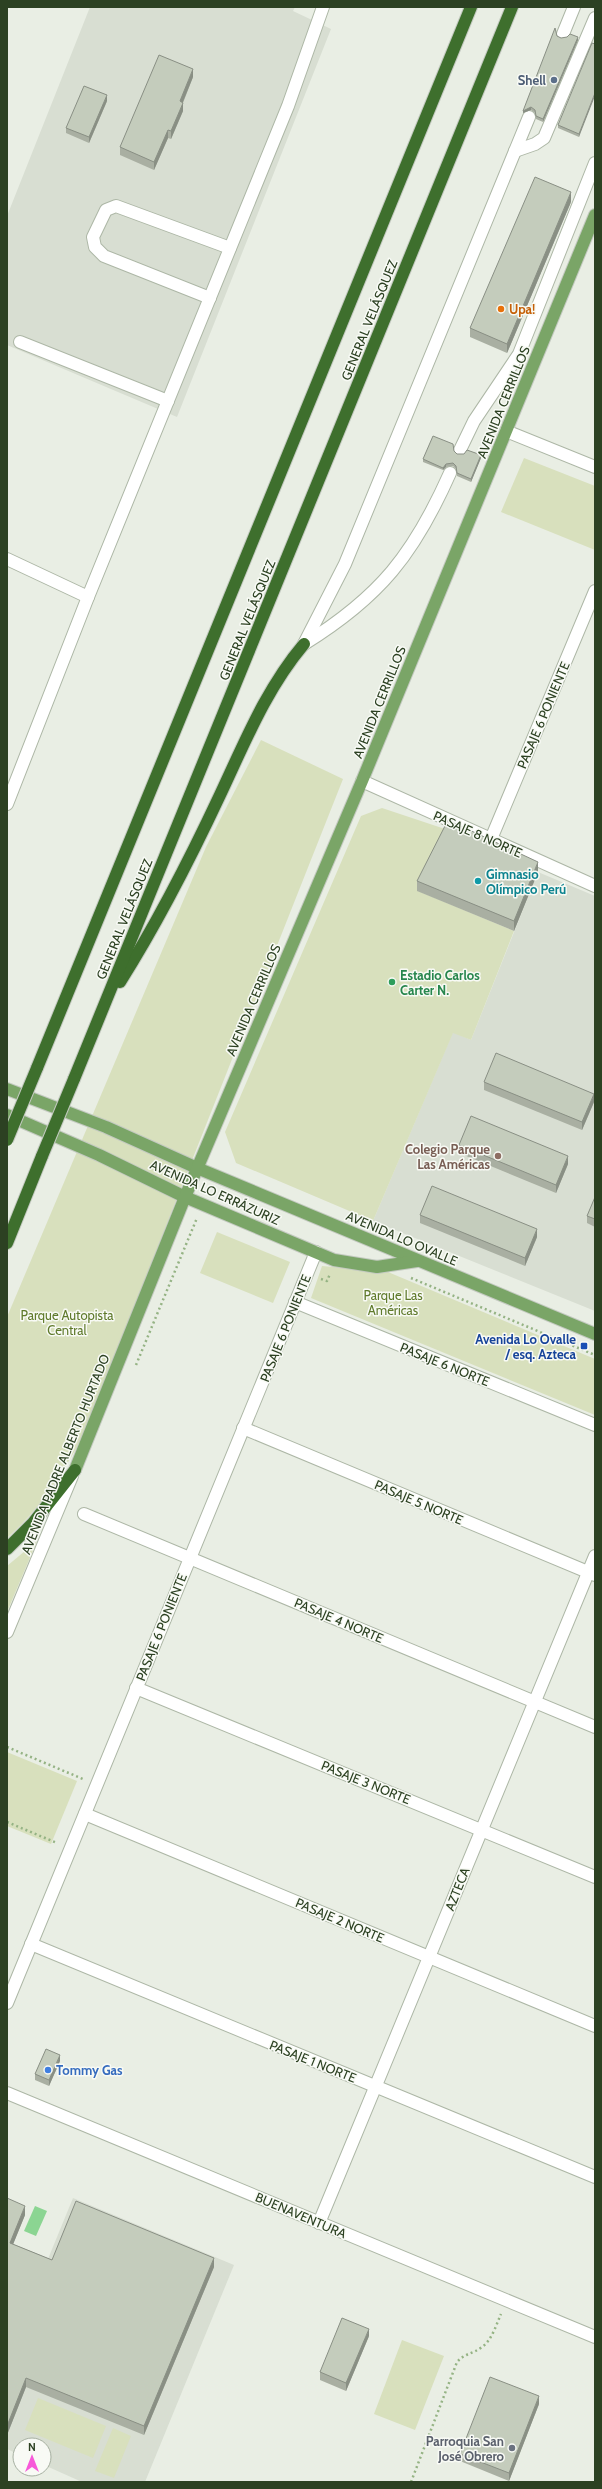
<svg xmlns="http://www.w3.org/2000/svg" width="602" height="2489" font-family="Cabin,sans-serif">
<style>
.built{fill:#d8ded2}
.green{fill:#d8e0bd}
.water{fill:#8bd592}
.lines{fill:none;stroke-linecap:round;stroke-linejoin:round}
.minor-casing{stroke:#adb7a6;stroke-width:14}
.major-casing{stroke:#c4cac1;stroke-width:14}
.highway-casing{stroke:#c4cac1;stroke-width:14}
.path{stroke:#95b384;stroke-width:2.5;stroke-dasharray:2 3;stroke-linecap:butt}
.minor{stroke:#fff;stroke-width:12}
.major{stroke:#7aa567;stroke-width:12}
.highway{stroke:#3e6f2d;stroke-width:12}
.highway-bridge-casing{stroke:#c4cac1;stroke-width:14;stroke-linecap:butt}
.highway-bridge{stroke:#3e6f2d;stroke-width:12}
.wall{fill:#a9afa2}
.shaded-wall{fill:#898f84}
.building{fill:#c4ccbc;stroke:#898f84}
.service-dot{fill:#5c6f8a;stroke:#f8faf5;stroke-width:1.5}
.food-dot{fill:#e8710a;stroke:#f8faf5;stroke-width:1.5}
.culture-dot{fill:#0f9aa8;stroke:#f8faf5;stroke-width:1.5}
.leisure-dot{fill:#2e9e5b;stroke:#f8faf5;stroke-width:1.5}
.education-dot{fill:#8d6e63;stroke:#f8faf5;stroke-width:1.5}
.transit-dot{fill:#1a4fb4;stroke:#f8faf5;stroke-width:1.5}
.shop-dot{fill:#3f7fe0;stroke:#f8faf5;stroke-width:1.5}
.worship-dot{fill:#6b7280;stroke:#f8faf5;stroke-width:1.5}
.labels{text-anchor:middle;stroke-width:3;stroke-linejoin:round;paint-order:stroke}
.service-label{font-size:13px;font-weight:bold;fill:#4e5e75;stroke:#f8faf5;text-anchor:end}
.food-label{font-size:13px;font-weight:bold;fill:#c56008;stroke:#f8faf5;text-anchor:start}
.street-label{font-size:13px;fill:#2c4122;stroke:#f8faf5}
.culture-label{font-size:13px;font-weight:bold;fill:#0d838f;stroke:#f8faf5;text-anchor:start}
.leisure-label{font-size:13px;font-weight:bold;fill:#27864d;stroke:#f8faf5;text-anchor:start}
.education-label{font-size:13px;font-weight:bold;fill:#785e54;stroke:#f8faf5;text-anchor:end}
.park-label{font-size:13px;fill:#5f7a2b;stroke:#f8faf5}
.transit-label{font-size:13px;font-weight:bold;fill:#164399;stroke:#f8faf5;text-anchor:end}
.shop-label{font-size:13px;font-weight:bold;fill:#366cbe;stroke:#f8faf5;text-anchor:start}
.worship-label{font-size:13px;font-weight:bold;fill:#5b616d;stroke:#f8faf5;text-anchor:end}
</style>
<rect width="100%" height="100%" fill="#e9eee4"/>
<g class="built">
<polygon points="90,7 295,7 293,11 331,29 177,417 7,345 7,216"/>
<polygon points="538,872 595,896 595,1311 373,1221 453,1032 471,1040"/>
<polygon points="73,2198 234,2265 145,2482 82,2482 44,2465 44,2445 20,2445 20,2455 7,2449 7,2359"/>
</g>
<g class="green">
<polygon points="524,458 595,486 595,550 501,512"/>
<path d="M261,740L343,779L82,1438C61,1476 39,1510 7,1538V1317L206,847Z"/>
<polygon points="382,808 448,830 418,891 514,931 471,1040 453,1033 373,1221 236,1163 225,1132 361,816"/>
<polygon points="217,1232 290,1262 273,1303 200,1273"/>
<polygon points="322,1266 388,1272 595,1359 595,1415 311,1298"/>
<polygon points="37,1541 7,1612 7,1566"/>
<polygon points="7,1752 77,1781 51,1844 7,1826"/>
<polygon points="402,2340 444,2356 415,2430 374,2414"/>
<polygon points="38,2398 106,2426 93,2458 25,2430"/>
<polygon points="113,2428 131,2436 114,2478 95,2471"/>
</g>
<polygon class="water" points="35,2206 47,2211 36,2236 24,2231"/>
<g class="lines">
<g class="minor-casing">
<g id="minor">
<polyline points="563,34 574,7"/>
<polyline points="515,151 535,144 544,138 595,18"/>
<polyline points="210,298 104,256 95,247 93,237 106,210 116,206 230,248"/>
<polyline points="20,342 168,401"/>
<polyline points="506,431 595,467"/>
<polyline points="460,450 474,421 519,354 595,163"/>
<polyline points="7,559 88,597"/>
<polyline points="304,644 345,564 529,117"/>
<path d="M304,644C380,597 414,554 450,473"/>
<polyline points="362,781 595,886"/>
<polyline points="7,804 88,597 288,106 323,7"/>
<polyline points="491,839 595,591"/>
<polyline points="295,1302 595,1425"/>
<polyline points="243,1428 595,1575"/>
<polyline points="84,1514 595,1727"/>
<polyline points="7,1632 72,1476"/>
<polyline points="136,1688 595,1877"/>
<polyline points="85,1814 595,2026"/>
<polyline points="31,1944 595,2177"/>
<polyline points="7,2003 316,1252"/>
<polyline points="7,2093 595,2337"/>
<polyline points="319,2223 595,1556"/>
</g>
</g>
<g class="major-casing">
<g id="major">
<polyline points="7,1089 106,1127 197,1168 595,1334"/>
<polyline points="7,1115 99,1155 185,1197 334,1260 377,1267 417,1261"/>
<polyline points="75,1470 185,1197 362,781 595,215"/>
</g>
</g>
<g class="highway-casing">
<g id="highway">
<path d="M120,982C158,922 190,859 220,795C245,742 266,689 304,644"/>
<polyline points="37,1068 471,7"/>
<polyline points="74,1079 512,7"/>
<polyline points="7,1243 42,1156"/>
<polyline points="7,1549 33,1523 75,1470"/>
</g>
</g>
<g class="path">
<polyline points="411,1278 595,1355"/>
<polyline points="321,1279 327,1281 330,1274"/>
<polyline points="136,1365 197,1218"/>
<polyline points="7,1747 83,1779"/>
<polyline points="7,1822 57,1843"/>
<path d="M411,2482L457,2362C465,2353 473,2354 482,2347C492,2340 496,2325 501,2314"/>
</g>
<use href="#minor" class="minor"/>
<use href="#major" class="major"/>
<use href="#highway" class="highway"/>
<g class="highway-bridge-casing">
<g id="highway-bridge">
<polyline points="7,1140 37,1068"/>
<polyline points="42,1156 74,1079"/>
</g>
</g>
<use href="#highway-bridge" class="highway-bridge"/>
</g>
<g class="wall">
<polygon points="557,36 561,38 578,40 543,122 536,119 535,113 531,110 523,113"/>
<polygon points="595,44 579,137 558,128 558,125"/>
<polygon points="193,77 183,103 183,111 171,139 168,138 154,170 120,155 120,147"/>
<polygon points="107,101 89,143 66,133 66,128"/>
<polygon points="571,202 507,353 470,337 470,328"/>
<polygon points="454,451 457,454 481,458 471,482 457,476 456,469 453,466 446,467 443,470 423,462 423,459"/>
<polygon points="538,872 514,931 417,891 417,881"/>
<polygon points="484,1082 594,1102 582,1130 484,1090"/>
<polygon points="459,1145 568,1164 556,1193 459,1153"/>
<polygon points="595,1197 595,1227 587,1223 587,1216"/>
<polygon points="420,1215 537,1237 525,1266 420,1223"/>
<polygon points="60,2061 49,2086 35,2080 35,2074"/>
<polygon points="7,2198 25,2215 13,2244 52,2260 214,2267 144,2435 26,2387 7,2435"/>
<polygon points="369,2336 346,2391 320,2380 320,2372"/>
<polygon points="539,2404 509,2481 460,2461 460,2454"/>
</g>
<g class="shaded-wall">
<polygon points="578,37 578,40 543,122 543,119"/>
<polygon points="193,69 193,77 180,109 180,101"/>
<polygon points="595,93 595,96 579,137 579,134"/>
<polygon points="107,95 107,101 89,143 89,137"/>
<polygon points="183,103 183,111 171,139 171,131"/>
<polygon points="531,107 531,110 523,113 523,111"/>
<polygon points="168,130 168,138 154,170 154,162"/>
<polygon points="571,192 571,202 507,353 507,344"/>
<polygon points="481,455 481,458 471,482 471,479"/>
<polygon points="446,464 446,467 443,470 443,468"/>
<polygon points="538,862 538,872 514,931 514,921"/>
<polygon points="594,1094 594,1102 582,1130 582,1122"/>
<polygon points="568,1156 568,1164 556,1193 556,1185"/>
<polygon points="537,1229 537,1237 525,1266 525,1258"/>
<polygon points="60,2055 60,2061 49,2086 49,2080"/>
<polygon points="25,2206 25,2215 10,2252 10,2243"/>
<polygon points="214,2258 214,2267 144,2435 144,2426"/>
<polygon points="369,2329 369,2336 346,2391 346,2383"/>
<polygon points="26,2378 26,2387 7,2435 7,2426"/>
<polygon points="539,2396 539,2404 509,2481 509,2473"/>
</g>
<g class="building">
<polygon points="555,28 557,36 561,38 567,37 570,34 578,37 543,119 536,116 535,110 531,107 523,111"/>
<polygon points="592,43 595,44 595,93 579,134 558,125"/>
<polygon points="159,55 193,69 180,101 183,103 171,131 168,130 154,162 120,147"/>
<polygon points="84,86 107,95 89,137 66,128"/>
<polygon points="535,177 571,192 507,344 470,328"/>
<polygon points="433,436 453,444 454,451 457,454 464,454 467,450 481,455 471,479 457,473 456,466 453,463 446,464 443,468 423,459"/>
<polygon points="448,820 538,862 514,921 417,881"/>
<polygon points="496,1053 594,1094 582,1122 484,1082"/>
<polygon points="471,1116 568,1156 556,1185 459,1145"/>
<polygon points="432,1186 537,1229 525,1258 420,1215"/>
<polygon points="595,1197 595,1219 587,1216"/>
<polygon points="46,2049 60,2055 49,2080 35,2074"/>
<polygon points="7,2198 25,2206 10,2243 52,2260 76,2201 214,2258 144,2426 26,2378 7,2426"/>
<polygon points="342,2318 369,2329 346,2383 320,2372"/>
<polygon points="490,2377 539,2396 509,2473 460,2454"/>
</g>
<circle class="service-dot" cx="554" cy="80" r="4"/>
<circle class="food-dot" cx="501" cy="309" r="4"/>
<circle class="culture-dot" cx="478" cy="881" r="4"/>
<circle class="leisure-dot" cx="392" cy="982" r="4"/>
<circle class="education-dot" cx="498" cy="1156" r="4"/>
<rect class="transit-dot" x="580" y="1342" width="8" height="8" rx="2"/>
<circle class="shop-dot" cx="48" cy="2070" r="4"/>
<circle class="worship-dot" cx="512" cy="2448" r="4"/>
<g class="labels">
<g class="service-label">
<text x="546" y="85">Shell</text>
</g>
<g class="food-label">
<text x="509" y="314">Upa!</text>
</g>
<g class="street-label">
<text transform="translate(369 320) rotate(-68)" y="5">GENERAL VELÁSQUEZ</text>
<text transform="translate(503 402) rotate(-68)" y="5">AVENIDA CERRILLOS</text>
<text transform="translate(247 620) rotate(-68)" y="5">GENERAL VELÁSQUEZ</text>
<text transform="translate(379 702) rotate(-68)" y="5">AVENIDA CERRILLOS</text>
<text transform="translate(543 715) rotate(-67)" y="5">PASAJE 6 PONIENTE</text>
<text transform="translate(478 834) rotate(24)" y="5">PASAJE 8 NORTE</text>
<text transform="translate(124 919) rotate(-68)" y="5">GENERAL VELÁSQUEZ</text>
<text transform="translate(253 1000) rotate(-67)" y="5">AVENIDA CERRILLOS</text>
<text transform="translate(215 1192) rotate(24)" y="5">AVENIDA LO ERRÁZURIZ</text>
<text transform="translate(402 1238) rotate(23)" y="5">AVENIDA LO OVALLE</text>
<text transform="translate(285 1328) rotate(-68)" y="5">PASAJE 6 PONIENTE</text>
<text transform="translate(445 1364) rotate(22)" y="5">PASAJE 6 NORTE</text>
<text transform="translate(65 1454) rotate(-68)" y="5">AVENIDA PADRE ALBERTO HURTADO</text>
<text transform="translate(419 1502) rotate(23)" y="5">PASAJE 5 NORTE</text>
<text transform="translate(339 1620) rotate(23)" y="5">PASAJE 4 NORTE</text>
<text transform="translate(161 1627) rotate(-68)" y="5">PASAJE 6 PONIENTE</text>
<text transform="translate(366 1782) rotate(22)" y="5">PASAJE 3 NORTE</text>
<text transform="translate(457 1889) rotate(-68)" y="5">AZTECA</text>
<text transform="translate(340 1920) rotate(23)" y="5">PASAJE 2 NORTE</text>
<text transform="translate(313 2061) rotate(22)" y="5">PASAJE 1 NORTE</text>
<text transform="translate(301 2215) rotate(23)" y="5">BUENAVENTURA</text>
</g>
<g class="culture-label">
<text x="486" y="879">Gimnasio<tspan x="486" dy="15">Olímpico Perú</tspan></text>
</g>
<g class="leisure-label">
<text x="400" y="980">Estadio Carlos<tspan x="400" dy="15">Carter N.</tspan></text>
</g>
<g class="education-label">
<text x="490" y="1154">Colegio Parque<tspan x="490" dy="15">Las Américas</tspan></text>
</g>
<g class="park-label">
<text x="393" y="1300">Parque Las<tspan x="393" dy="15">Américas</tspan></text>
<text x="67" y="1320">Parque Autopista<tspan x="67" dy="15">Central</tspan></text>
</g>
<g class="transit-label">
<text x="576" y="1344">Avenida Lo Ovalle<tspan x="576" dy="15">/ esq. Azteca</tspan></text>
</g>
<g class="shop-label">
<text x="56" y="2075">Tommy Gas</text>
</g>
<g class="worship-label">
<text x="504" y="2446">Parroquia San<tspan x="504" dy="15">José Obrero</tspan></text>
</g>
</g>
<rect width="602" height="2489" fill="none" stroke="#2c4122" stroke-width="16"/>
<g transform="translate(32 2457)"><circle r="19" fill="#f8faf5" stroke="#a6b0a1"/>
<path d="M0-3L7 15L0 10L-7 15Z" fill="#f759d9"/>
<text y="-6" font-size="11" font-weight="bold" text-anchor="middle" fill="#2c4122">N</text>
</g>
</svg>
